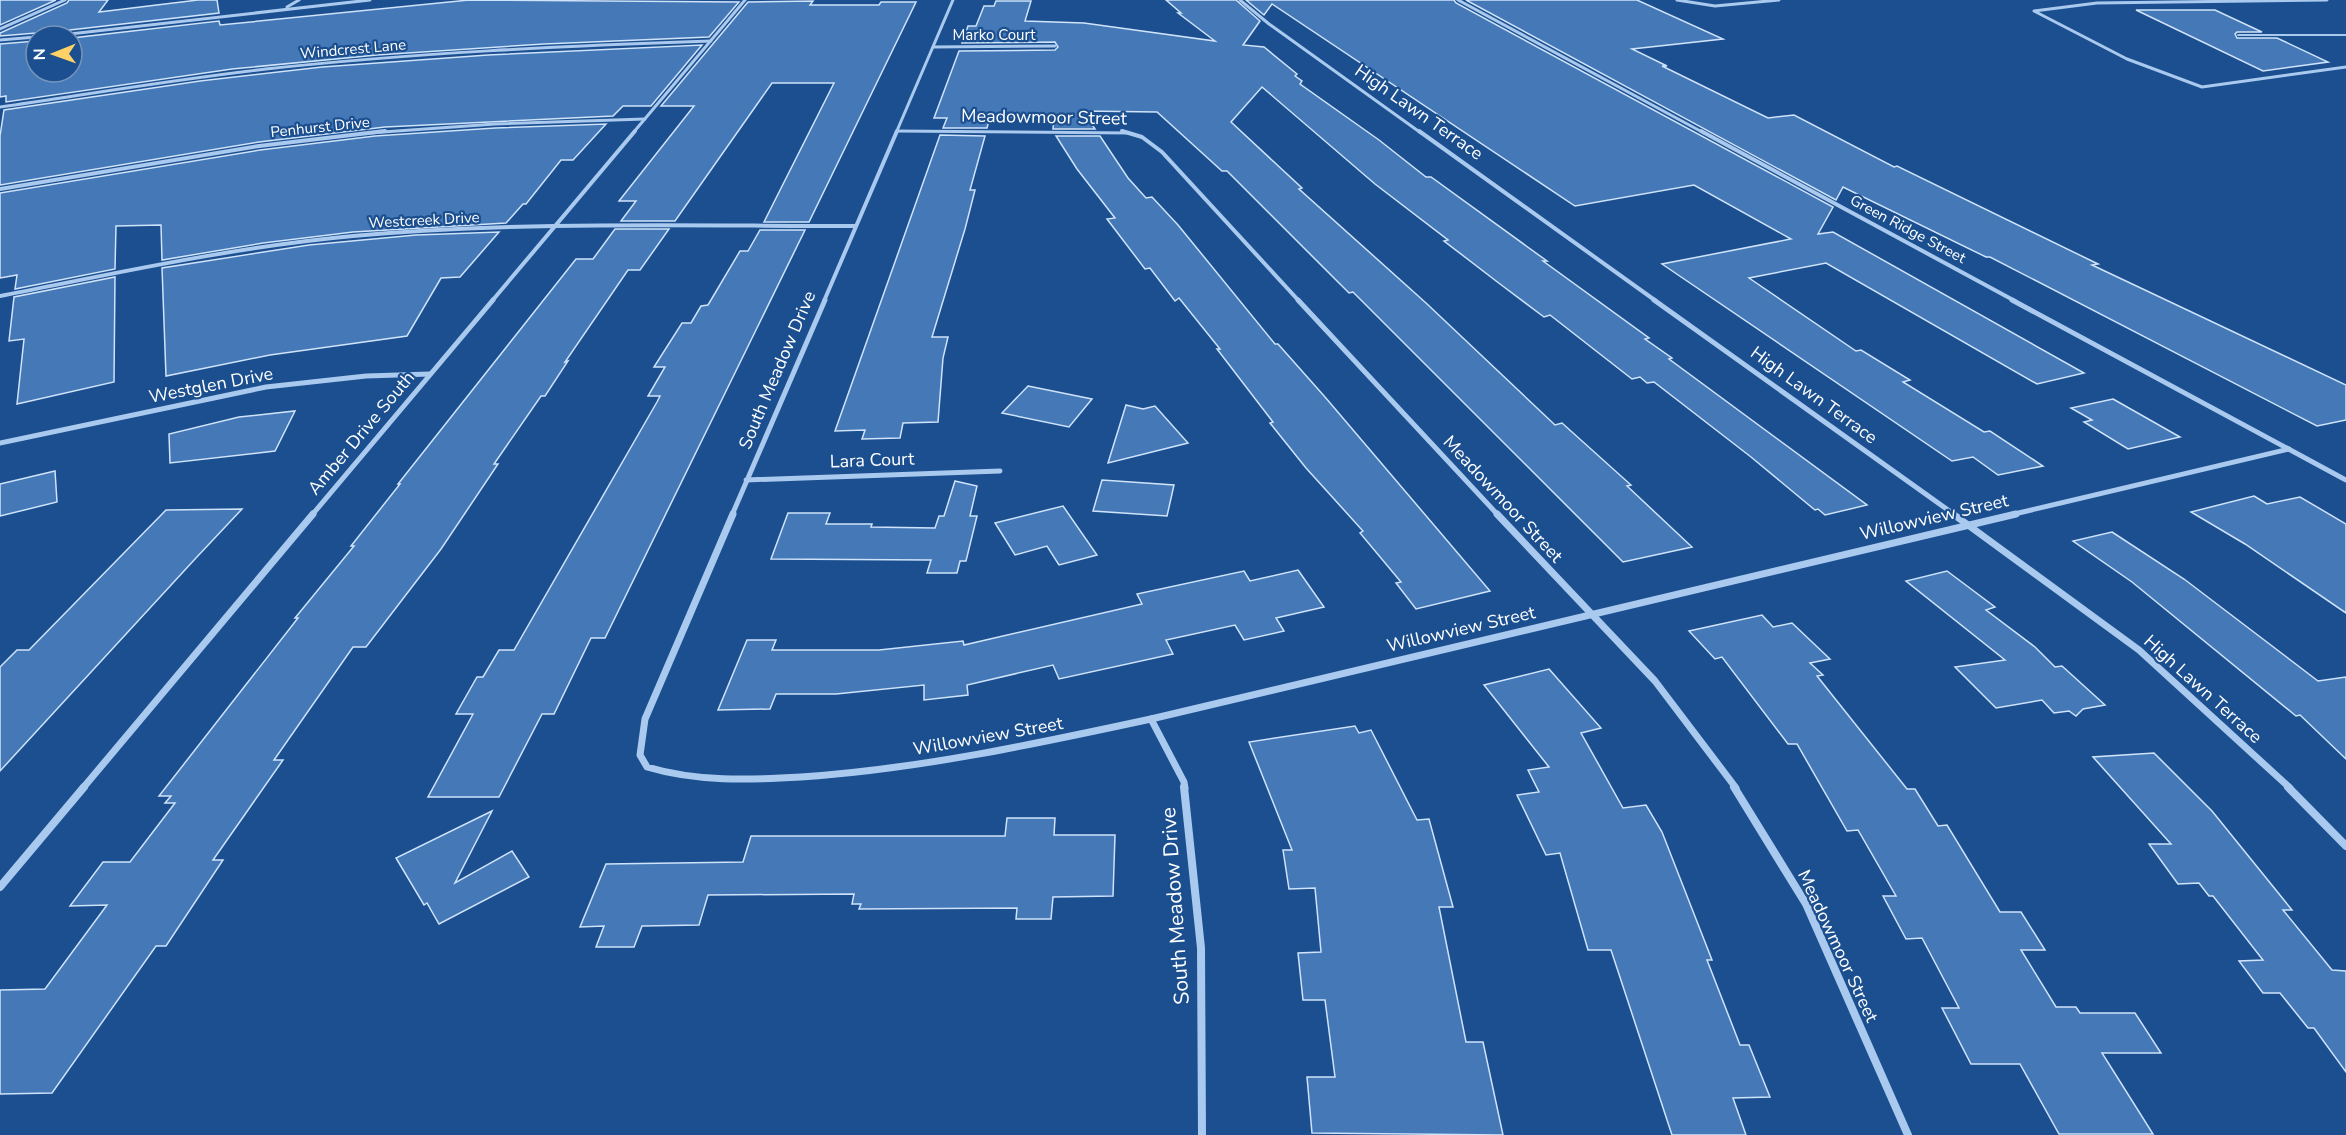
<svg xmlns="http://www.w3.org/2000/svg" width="2346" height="1135" font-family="'Nunito Sans',sans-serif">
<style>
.building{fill:#4478b7;stroke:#cfe3fa;stroke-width:1.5}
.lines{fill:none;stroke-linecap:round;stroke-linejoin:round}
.lane{stroke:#a9c9ee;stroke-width:2}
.street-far4{stroke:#a9c9ee;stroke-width:3}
.street-far3{stroke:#a9c9ee;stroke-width:4}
.street-far2{stroke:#a9c9ee;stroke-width:5}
.street-far1{stroke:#a9c9ee;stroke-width:7}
.street{stroke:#a9c9ee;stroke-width:8}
.labels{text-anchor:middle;stroke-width:4.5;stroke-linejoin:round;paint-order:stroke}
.far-street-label{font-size:15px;fill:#fff;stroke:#1b4f8f}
.street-label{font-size:18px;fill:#fff;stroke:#1b4f8f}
.near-street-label{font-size:21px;fill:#fff;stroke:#1b4f8f}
</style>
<rect width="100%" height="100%" fill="#1b4f8f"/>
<g class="building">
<polygon points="0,0 56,0 0,25"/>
<polygon points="69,0 108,0 99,12 198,0 217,0 219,13 52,32 48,36 40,36 36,33 0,36 0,33 67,3"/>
<polygon points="469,0 739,2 709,37 544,44 377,55 232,69 6,102 6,96 0,97 0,44 36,41 36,72 72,72 72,38 219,21 220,25"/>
<polygon points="1166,0 1236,0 1260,21 1243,45 1264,47 1297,74 1295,76 1302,81 1300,84 1379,140 1426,177 1431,177 1547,261 1543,261 1649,338 1645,339 1672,358 1669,359 1867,505 1825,515 1818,509 1815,510 1751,457 1654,382 1647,383 1640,377 1632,379 1550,315 1544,317 1500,284 1444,241 1448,240 1375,184 1262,87 1231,122 1302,188 1299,189 1426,303 1555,425 1562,423 1631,485 1627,486 1692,547 1623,562 1353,292 1349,293 1227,171 1222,171 1157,112 1083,111 1095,129 1053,129 1054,117 990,117 987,128 943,128 947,118 934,118 959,51 1055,50 1058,47 1055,42 962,43 968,26 976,26 984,6 994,6 996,1 1031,1 1025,21 1084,23 1215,41 1178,13 1181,13"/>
<polygon points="1246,0 1454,0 1456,3 1833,207 1818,234 1833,232 2084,373 2037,384 1826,263 1749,278 1856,351 1861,350 1910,380 1903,382 1984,432 1990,431 2043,466 1998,475 1973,457 1952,461 1662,264 1791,239 1694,185 1575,206 1272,4 1264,15"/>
<polygon points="1466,0 1637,0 1723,39 1632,49 1667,66 1662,66 1768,118 1794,115 1894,167 1897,166 2098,264 2092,265 2346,385 2346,420 2317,426 1990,257 1986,257 1843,187 1836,200"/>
<polygon points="813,1 810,5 879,5 881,2 916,2 809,222 764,222 834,83 772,83 675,221 621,221 636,201 619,201 694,106 661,106 748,2"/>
<polygon points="2136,10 2215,10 2262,32 2237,32 2235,34 2237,38 2277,38 2328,62 2263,71"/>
<polygon points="702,45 651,106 623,106 613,116 385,127 259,142 0,185 0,136 4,110 200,81 322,67 488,55"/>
<polygon points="606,124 573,160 561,160 526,204 523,204 506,223 353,232 263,243 162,260 161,225 116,226 115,269 15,289 17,275 0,278 0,193 260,150 375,136 495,128"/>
<polygon points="940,135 985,136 970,190 975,190 965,229 932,337 948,337 943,358 938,422 903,423 900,438 862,439 865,430 835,431"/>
<polygon points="1056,136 1100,136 1128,178 1146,198 1152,197 1178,225 1275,344 1278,344 1325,397 1490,591 1416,609 1396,583 1401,582 1360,533 1363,531 1306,468 1270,423 1273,422 1217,349 1220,349 1179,298 1175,301 1150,268 1145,269 1107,219 1115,218 1077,169"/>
<polygon points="615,229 669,229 640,270 628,270 565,362 568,361 545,396 541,396 494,464 498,464 441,549 366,647 353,647 274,760 283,760 213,860 223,860 166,946 156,946 52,1093 0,1094 0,990 45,989 107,905 70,906 103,862 130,862 175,803 165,803 171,796 159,796 298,618 295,618 354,546 351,546 400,484 398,484 576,259 593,259"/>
<polygon points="760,230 805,230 605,638 591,638 554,714 542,714 499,797 428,797 473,714 456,714 477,677 483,677 499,650 514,650 657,402 660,396 648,396 665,367 654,367 682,323 691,323 701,306 708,305 740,251 748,251"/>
<polygon points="499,232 460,277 441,278 407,336 270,355 166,376 162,268 309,245 416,235"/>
<polygon points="115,277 114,382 17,404 24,339 9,341 14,297"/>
<polygon points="1028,386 1092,399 1069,427 1002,413"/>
<polygon points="2113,399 2180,437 2128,449 2084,422 2092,420 2071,408"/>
<polygon points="1126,405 1143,409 1155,406 1188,443 1108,463"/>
<polygon points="295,411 275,451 170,463 169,434 239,417"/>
<polygon points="55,471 57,502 0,516 0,484"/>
<polygon points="1102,480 1174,485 1167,516 1093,511"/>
<polygon points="955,481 977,486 970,516 977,516 966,561 960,561 957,573 927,573 931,560 771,559 788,513 830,513 826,524 872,524 871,527 935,528 939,516 944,516"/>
<polygon points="2254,496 2267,504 2300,497 2346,524 2346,613 2245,544 2191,512"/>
<polygon points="1063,506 1097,555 1059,565 1047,546 1015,555 995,523"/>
<polygon points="242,509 195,559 0,771 0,667 17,650 29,650 166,510"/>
<polygon points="2112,532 2184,579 2318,681 2346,677 2346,759 2300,715 2296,716 2132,582 2073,541"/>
<polygon points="1298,570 1324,607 1276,618 1284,631 1244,640 1235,625 1166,640 1173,654 1059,679 1053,665 967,685 968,695 924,700 924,685 836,694 776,694 770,709 718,710 747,640 776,640 772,650 879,650 963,641 964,645 1142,604 1137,594 1244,571 1250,581"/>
<polygon points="1947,571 1995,607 1986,610 2035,647 2055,667 2062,666 2105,705 2083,709 2076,716 2069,711 2054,713 2042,700 1996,708 1955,667 2005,660 1906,581"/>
<polygon points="1762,615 1773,627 1792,623 1830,659 1810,663 1823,675 1817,676 1907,789 1915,789 1938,826 1947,825 2000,912 2021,912 2045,950 2021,950 2056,1007 2076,1007 2080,1013 2135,1013 2161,1053 2102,1053 2153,1134 2059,1134 2020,1064 1971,1064 1942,1008 1959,1008 1922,938 1906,939 1883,896 1896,896 1858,830 1847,831 1797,744 1788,744 1722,657 1715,659 1689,631"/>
<polygon points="1549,669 1601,728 1581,733 1623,808 1646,805 1662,832 1712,960 1707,960 1740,1045 1749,1045 1770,1097 1733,1098 1746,1135 1672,1135 1611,950 1588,950 1560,853 1546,855 1517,795 1539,792 1528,770 1549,767 1484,685"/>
<polygon points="1355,726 1359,733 1371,730 1417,820 1429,819 1453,907 1439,907 1466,1042 1483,1042 1503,1135 1312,1133 1307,1077 1335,1077 1325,1000 1303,1000 1298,953 1321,952 1315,888 1289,889 1283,850 1292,850 1249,742"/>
<polygon points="2154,753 2212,811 2292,910 2283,910 2332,970 2346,971 2346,1072 2314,1028 2308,1028 2280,993 2263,993 2239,961 2263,960 2213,896 2209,896 2199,883 2178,884 2149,844 2171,844 2093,757"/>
<polygon points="492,811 455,883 512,851 529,877 439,924 427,903 424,905 396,858"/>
<polygon points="1007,818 1055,818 1054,835 1115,835 1113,896 1053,897 1051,919 1016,919 1017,908 859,909 861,904 852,904 854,894 708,895 699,925 642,926 634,947 596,947 604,926 580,927 606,864 743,862 751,836 1005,836"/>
</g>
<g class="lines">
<polyline class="lane" points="2238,35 2346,35"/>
<g class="street-far4">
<polyline points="1240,0 1269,24 1421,133"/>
<polyline points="1458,0 1704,133"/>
<polyline points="1677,0 1715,6 1779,0"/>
<polyline points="2327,0 2097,3 2034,11 2127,59 2202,87 2346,67"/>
<polyline points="287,7 299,0"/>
<polyline points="0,29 65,0"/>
<polyline points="52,36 370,0"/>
<polyline points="0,40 36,37"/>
<polyline points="933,47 1055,46"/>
<path d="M0,107C89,94 177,79 266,69C414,53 562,46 711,41"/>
<polyline points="897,131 1129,133"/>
<polyline points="369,133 495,124 645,119"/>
<polyline points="633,133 745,0"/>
<polyline points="896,133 953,0"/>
</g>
<g class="street-far3">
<polyline points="1122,131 1142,137 1162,152 1299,301"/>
<polyline points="1419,131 1656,301"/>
<polyline points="1701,131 2015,301"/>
<polyline points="0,189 259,146 385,131"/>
<path d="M0,296C117,273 234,247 353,236C519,221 688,226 855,226"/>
<polyline points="492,301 635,131"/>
<polyline points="824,301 897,131"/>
</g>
<g class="street-far2">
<polyline points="1298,300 1498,515"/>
<polyline points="1654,300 1955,515"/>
<polyline points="2012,300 2346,480"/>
<polyline points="0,443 266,387 366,376 430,374"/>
<polyline points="746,480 1000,471"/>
<polyline points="312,515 493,300"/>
<polyline points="732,515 825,300"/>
<polyline points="2010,515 2289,449"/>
</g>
<g class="street-far1">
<path d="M733,514L645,719L640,755L647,767C697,782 749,780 801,777C919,769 1035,744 1151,719L2016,514"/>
<polyline points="1497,514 1655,681 1736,788"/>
<polyline points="1953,514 2139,650 2290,788"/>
<polyline points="1151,719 1184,782 1185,788"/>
<polyline points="83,788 313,514"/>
</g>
<g class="street">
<polyline points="1184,787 1201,948 1202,1135"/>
<polyline points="1734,787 1806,904 1908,1135"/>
<polyline points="2288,787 2346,846"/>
<polyline points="0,887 84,787"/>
</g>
</g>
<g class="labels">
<g class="far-street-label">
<text x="994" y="40">Marko Court</text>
<text transform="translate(353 49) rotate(-5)" y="5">Windcrest Lane</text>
<text transform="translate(320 127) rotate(-6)" y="5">Penhurst Drive</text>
<text transform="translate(424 220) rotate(-3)" y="5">Westcreek Drive</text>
<text transform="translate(1908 229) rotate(28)" y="5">Green Ridge Street</text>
</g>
<g class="street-label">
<text transform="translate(1419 112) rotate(35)" y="6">High Lawn Terrace</text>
<text transform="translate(1044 117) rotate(1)" y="6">Meadowmoor Street</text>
<text transform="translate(777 370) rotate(-67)" y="6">South Meadow Drive</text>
<text transform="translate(211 385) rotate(-11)" y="6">Westglen Drive</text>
<text transform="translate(1814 395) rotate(36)" y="6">High Lawn Terrace</text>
<text transform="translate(361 433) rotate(-50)" y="6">Amber Drive South</text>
<text transform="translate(872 460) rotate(-2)" y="6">Lara Court</text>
<text transform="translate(1503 499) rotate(47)" y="6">Meadowmoor Street</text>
<text transform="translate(1934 517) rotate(-13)" y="6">Willowview Street</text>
<text transform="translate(1461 629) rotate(-13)" y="6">Willowview Street</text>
<text transform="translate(2203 689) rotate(42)" y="6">High Lawn Terrace</text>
<text transform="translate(988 736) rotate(-10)" y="6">Willowview Street</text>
<text transform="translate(1838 946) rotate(65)" y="6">Meadowmoor Street</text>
</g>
<g class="near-street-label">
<text transform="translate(1175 906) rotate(-94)" y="7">South Meadow Drive</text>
</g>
</g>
<g transform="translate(54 54) rotate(269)"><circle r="28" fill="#1b4f8f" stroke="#7695bc" stroke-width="1.5"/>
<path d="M0-4.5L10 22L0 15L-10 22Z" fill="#ffd166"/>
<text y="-9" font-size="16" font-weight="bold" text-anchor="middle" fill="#ffffff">N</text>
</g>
</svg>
